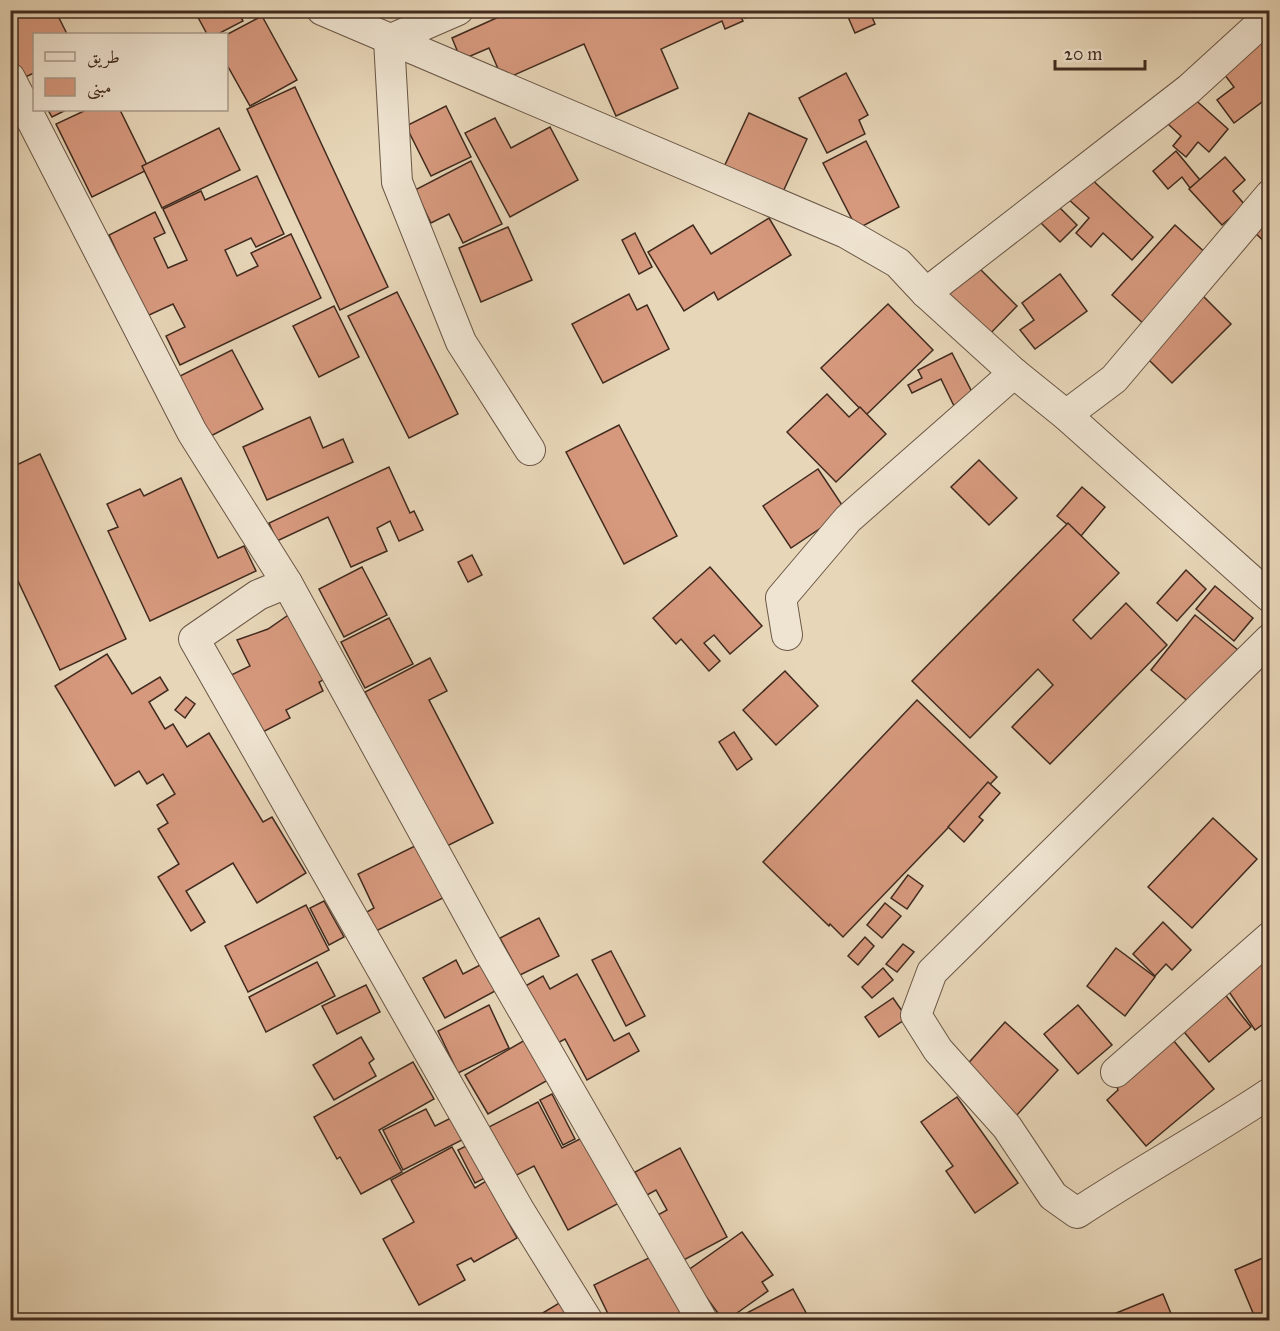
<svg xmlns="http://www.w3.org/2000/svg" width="1280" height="1331" font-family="'IM FELL Great Primer',Amiri,serif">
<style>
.building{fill:#d7997e;stroke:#412b1f;stroke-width:1.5}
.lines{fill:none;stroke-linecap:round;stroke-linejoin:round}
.street-casing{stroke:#6a5645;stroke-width:32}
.street{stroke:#efe4d1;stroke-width:30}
</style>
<rect width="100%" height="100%" fill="#e7d6b8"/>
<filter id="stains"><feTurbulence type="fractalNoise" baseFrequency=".00333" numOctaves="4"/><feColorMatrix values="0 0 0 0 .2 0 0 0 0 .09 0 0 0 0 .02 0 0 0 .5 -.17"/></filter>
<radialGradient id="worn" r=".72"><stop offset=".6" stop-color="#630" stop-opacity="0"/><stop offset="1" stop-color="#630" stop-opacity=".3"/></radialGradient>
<g class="building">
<polygon points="25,10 55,10 67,34 34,34 34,73 21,79 10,58 10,18"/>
<polygon points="194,10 237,10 243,21 218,34 207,34"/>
<polygon points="514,10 738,10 743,21 725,29 722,21 661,49 678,88 616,116 584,44 503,80 489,48 461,60 452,38"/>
<polygon points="741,10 757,10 758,12 745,18"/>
<polygon points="767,10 781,10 769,16"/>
<polygon points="845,10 869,10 875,24 855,33"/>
<polygon points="1220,10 1243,10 1223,17"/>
<polygon points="262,16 297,80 250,106 226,63 226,35"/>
<polygon points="1270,33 1270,96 1234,123 1217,100 1234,87 1221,70"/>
<polygon points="846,73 868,115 859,120 865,134 827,153 799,98"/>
<polygon points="295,87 388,287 340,310 247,109"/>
<polygon points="1191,96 1228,129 1209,152 1198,142 1186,157 1173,146 1181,136 1168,124"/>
<polygon points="446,106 471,157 431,176 406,126"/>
<polygon points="48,110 66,110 52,117"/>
<polygon points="86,110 120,110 149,169 92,197 56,124"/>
<polygon points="749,113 807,139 782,194 724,167"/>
<polygon points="495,118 511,148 550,127 578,180 510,217 465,133"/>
<polygon points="219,128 240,170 162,208 142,166"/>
<polygon points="866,141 899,207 857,229 823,163"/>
<polygon points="1176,151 1200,180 1190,188 1182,177 1168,189 1153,171"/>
<polygon points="1225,157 1245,180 1233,191 1245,205 1222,225 1189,189"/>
<polygon points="471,161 502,224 463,243 449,214 431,223 415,190"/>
<polygon points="1086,174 1153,237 1132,260 1103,233 1091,247 1076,233 1089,218 1066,197"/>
<polygon points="257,176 284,234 256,247 251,238 225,250 237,276 258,266 251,253 291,234 321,298 180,365 166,336 185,327 173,304 147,316 109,235 155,212 165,233 154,238 168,268 187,260 163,209 201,191 205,200"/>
<polygon points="1058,206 1077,225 1060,242 1041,223"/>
<polygon points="1270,208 1270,247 1253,231"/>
<polygon points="769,218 791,255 718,300 714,292 684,311 648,252 693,225 711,254"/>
<polygon points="1175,225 1209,256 1146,326 1112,295"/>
<polygon points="508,227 532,280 481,302 459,248"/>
<polygon points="635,233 652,267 639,274 622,240"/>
<polygon points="974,263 1017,306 983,341 939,298"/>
<polygon points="1060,274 1087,311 1035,349 1020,330 1034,320 1022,303"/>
<polygon points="397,292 458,414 409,438 348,316"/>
<polygon points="1200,293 1231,324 1172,383 1142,353"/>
<polygon points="629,294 637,310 647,305 669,349 603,383 572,324"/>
<polygon points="888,304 933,350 866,415 821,368"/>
<polygon points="334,306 359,357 319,377 293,326"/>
<polygon points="232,350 263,409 205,439 174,379"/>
<polygon points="952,353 974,396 954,406 941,379 912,393 908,385 922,378 918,370"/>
<polygon points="827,394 849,417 860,407 886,434 836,482 787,432"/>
<polygon points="310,417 323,448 343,439 353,462 267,500 243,447"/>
<polygon points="619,425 677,536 624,564 566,452"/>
<polygon points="40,454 126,639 60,670 10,564 10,468"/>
<polygon points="979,460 1017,498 989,525 951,487"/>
<polygon points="389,467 410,513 414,511 423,530 399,541 390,521 377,528 387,551 351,567 328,517 277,541 269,523"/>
<polygon points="818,469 846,511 791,548 763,506"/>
<polygon points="181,478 218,558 244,546 256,571 150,621 108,531 118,527 107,504 140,489 144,496"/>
<polygon points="1082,487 1105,507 1081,536 1057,516"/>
<polygon points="1068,523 1119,573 1073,620 1091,639 1126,603 1167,645 1050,764 1012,727 1053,685 1038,669 970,738 912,681"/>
<polygon points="472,555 482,575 468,582 458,562"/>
<polygon points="362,567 387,615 344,637 319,589"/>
<polygon points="710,567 762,626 730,654 714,635 704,643 720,661 709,671 681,639 676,644 653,618"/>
<polygon points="1186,570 1206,589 1177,621 1157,603"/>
<polygon points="1215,586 1253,618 1234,641 1196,609"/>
<polygon points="297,609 331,676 319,682 323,691 286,710 290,718 255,736 225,678 250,666 237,640 268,629"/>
<polygon points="1195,615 1243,654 1197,709 1151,670"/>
<polygon points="389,618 413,664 365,688 341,642"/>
<polygon points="107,654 132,694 160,677 168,690 149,702 165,729 173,724 187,747 209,733 263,822 272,817 306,873 257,903 233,863 186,891 205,922 191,931 158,877 179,864 158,829 168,823 157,805 175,794 163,774 147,784 139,771 115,786 55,686"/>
<polygon points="430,658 447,691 429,700 493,823 445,847 365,692"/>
<polygon points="785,671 818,706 776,745 743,710"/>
<polygon points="186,697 195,704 185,718 175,710"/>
<polygon points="917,700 997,777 843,937 830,924 829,926 763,862"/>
<polygon points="734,732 752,759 737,770 719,742"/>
<polygon points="988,782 1000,793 979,817 983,820 964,842 948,827"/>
<polygon points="1213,818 1257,859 1192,928 1148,887"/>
<polygon points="419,844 445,897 374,932 365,913 374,908 358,874"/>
<polygon points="908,875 923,886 907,909 891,898"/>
<polygon points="324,901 344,937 329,945 310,908"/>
<polygon points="885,903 901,916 882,938 867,925"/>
<polygon points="306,905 329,950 248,992 225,946"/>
<polygon points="539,918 559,956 520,975 500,938"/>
<polygon points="1163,922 1191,950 1172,970 1166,964 1155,976 1133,954"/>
<polygon points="865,937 874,946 858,965 848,956"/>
<polygon points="903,944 914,952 897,972 886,964"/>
<polygon points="1116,948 1155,977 1125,1016 1087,986"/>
<polygon points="611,951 645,1016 626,1026 592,960"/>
<polygon points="1270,951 1270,1027 1266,1022 1255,1030 1223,983"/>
<polygon points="456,960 463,974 482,964 497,990 445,1018 423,978"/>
<polygon points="317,962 335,996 266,1032 249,997"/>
<polygon points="883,968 893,980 872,998 862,987"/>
<polygon points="577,974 614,1041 629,1033 639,1051 587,1080 565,1039 552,1046 520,989 543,976 550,989"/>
<polygon points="366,985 380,1012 337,1034 322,1006"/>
<polygon points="1223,992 1251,1027 1209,1062 1180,1027"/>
<polygon points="893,998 907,1018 879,1037 865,1017"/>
<polygon points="489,1005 509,1048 458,1073 438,1031"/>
<polygon points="1078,1005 1112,1045 1078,1074 1044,1034"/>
<polygon points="1005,1022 1058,1070 1016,1116 964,1068"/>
<polygon points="361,1037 374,1059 369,1063 376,1076 334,1100 313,1065"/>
<polygon points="525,1040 548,1080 488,1114 465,1075"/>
<polygon points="1173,1040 1214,1089 1146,1146 1107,1100 1118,1090 1117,1087"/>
<polygon points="413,1062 434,1099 379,1130 402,1172 361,1194 340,1157 337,1159 314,1117"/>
<polygon points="552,1094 575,1139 563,1145 540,1100"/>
<polygon points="957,1097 1018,1183 975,1213 946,1171 953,1166 921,1122"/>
<polygon points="538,1102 562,1148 586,1136 621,1202 568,1230 534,1166 507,1180 481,1131"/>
<polygon points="426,1109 435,1126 453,1117 464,1139 403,1170 383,1130"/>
<polygon points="468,1145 485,1178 475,1183 458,1150"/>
<polygon points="452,1147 475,1188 486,1181 517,1238 474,1262 471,1258 457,1265 465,1280 419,1305 383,1239 414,1222 391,1180"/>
<polygon points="680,1148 727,1237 680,1262 656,1216 667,1210 656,1190 647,1195 635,1172"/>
<polygon points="742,1232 773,1275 762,1282 768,1291 727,1320 723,1320 687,1271"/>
<polygon points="659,1253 693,1320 611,1320 594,1285"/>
<polygon points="1270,1255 1270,1320 1256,1320 1235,1270"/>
<polygon points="793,1289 810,1320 741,1320 739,1317"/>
<polygon points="1163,1294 1172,1316 1160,1320 1099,1320"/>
<polygon points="566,1299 579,1320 531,1320"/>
</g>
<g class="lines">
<g class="street-casing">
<g id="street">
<polyline points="322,10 846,233 898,263 926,293 1014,373 1066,415 1270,597"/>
<polyline points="458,10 389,40 397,182 461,342 530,450"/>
<polyline points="10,78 192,432 287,583 258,595 194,639 519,1210 587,1320"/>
<polyline points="926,293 1189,89 1270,15"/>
<polyline points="1066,415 1114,379 1270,195"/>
<polyline points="287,583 489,951 702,1320"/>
<polyline points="787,635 781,598 848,519 1014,373"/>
<path d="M1270,639L932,972L916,1015L938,1050L1007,1127L1053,1196L1077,1213C1141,1171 1207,1135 1270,1093"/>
<polyline points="1116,1072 1270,937"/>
</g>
</g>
<use href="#street" class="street"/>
</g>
<rect width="1280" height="1331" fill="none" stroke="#e7d6b8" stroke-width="36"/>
<rect x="12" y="12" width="1256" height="1307" fill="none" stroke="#412b1f" stroke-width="3"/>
<rect x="18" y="18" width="1244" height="1295" fill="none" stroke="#412b1f" stroke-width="1.5"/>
<rect x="33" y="33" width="195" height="78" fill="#efe4d1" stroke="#a99a8a" stroke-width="1.5"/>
<rect x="45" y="52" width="30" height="9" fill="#efe4d1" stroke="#a99a8a" stroke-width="1.5"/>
<text x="87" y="63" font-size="18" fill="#412b1f">طريق</text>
<rect x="45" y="78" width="30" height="18" fill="#d7997e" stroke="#a99a8a" stroke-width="1.5"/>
<text x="87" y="93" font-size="18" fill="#412b1f">مبنى</text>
<path d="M1055 60v9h90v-9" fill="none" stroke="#412b1f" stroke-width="3"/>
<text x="1064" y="60" font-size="18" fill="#412b1f" stroke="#efe4d1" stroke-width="4.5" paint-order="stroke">20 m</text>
<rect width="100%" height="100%" filter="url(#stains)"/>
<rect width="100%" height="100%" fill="url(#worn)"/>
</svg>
